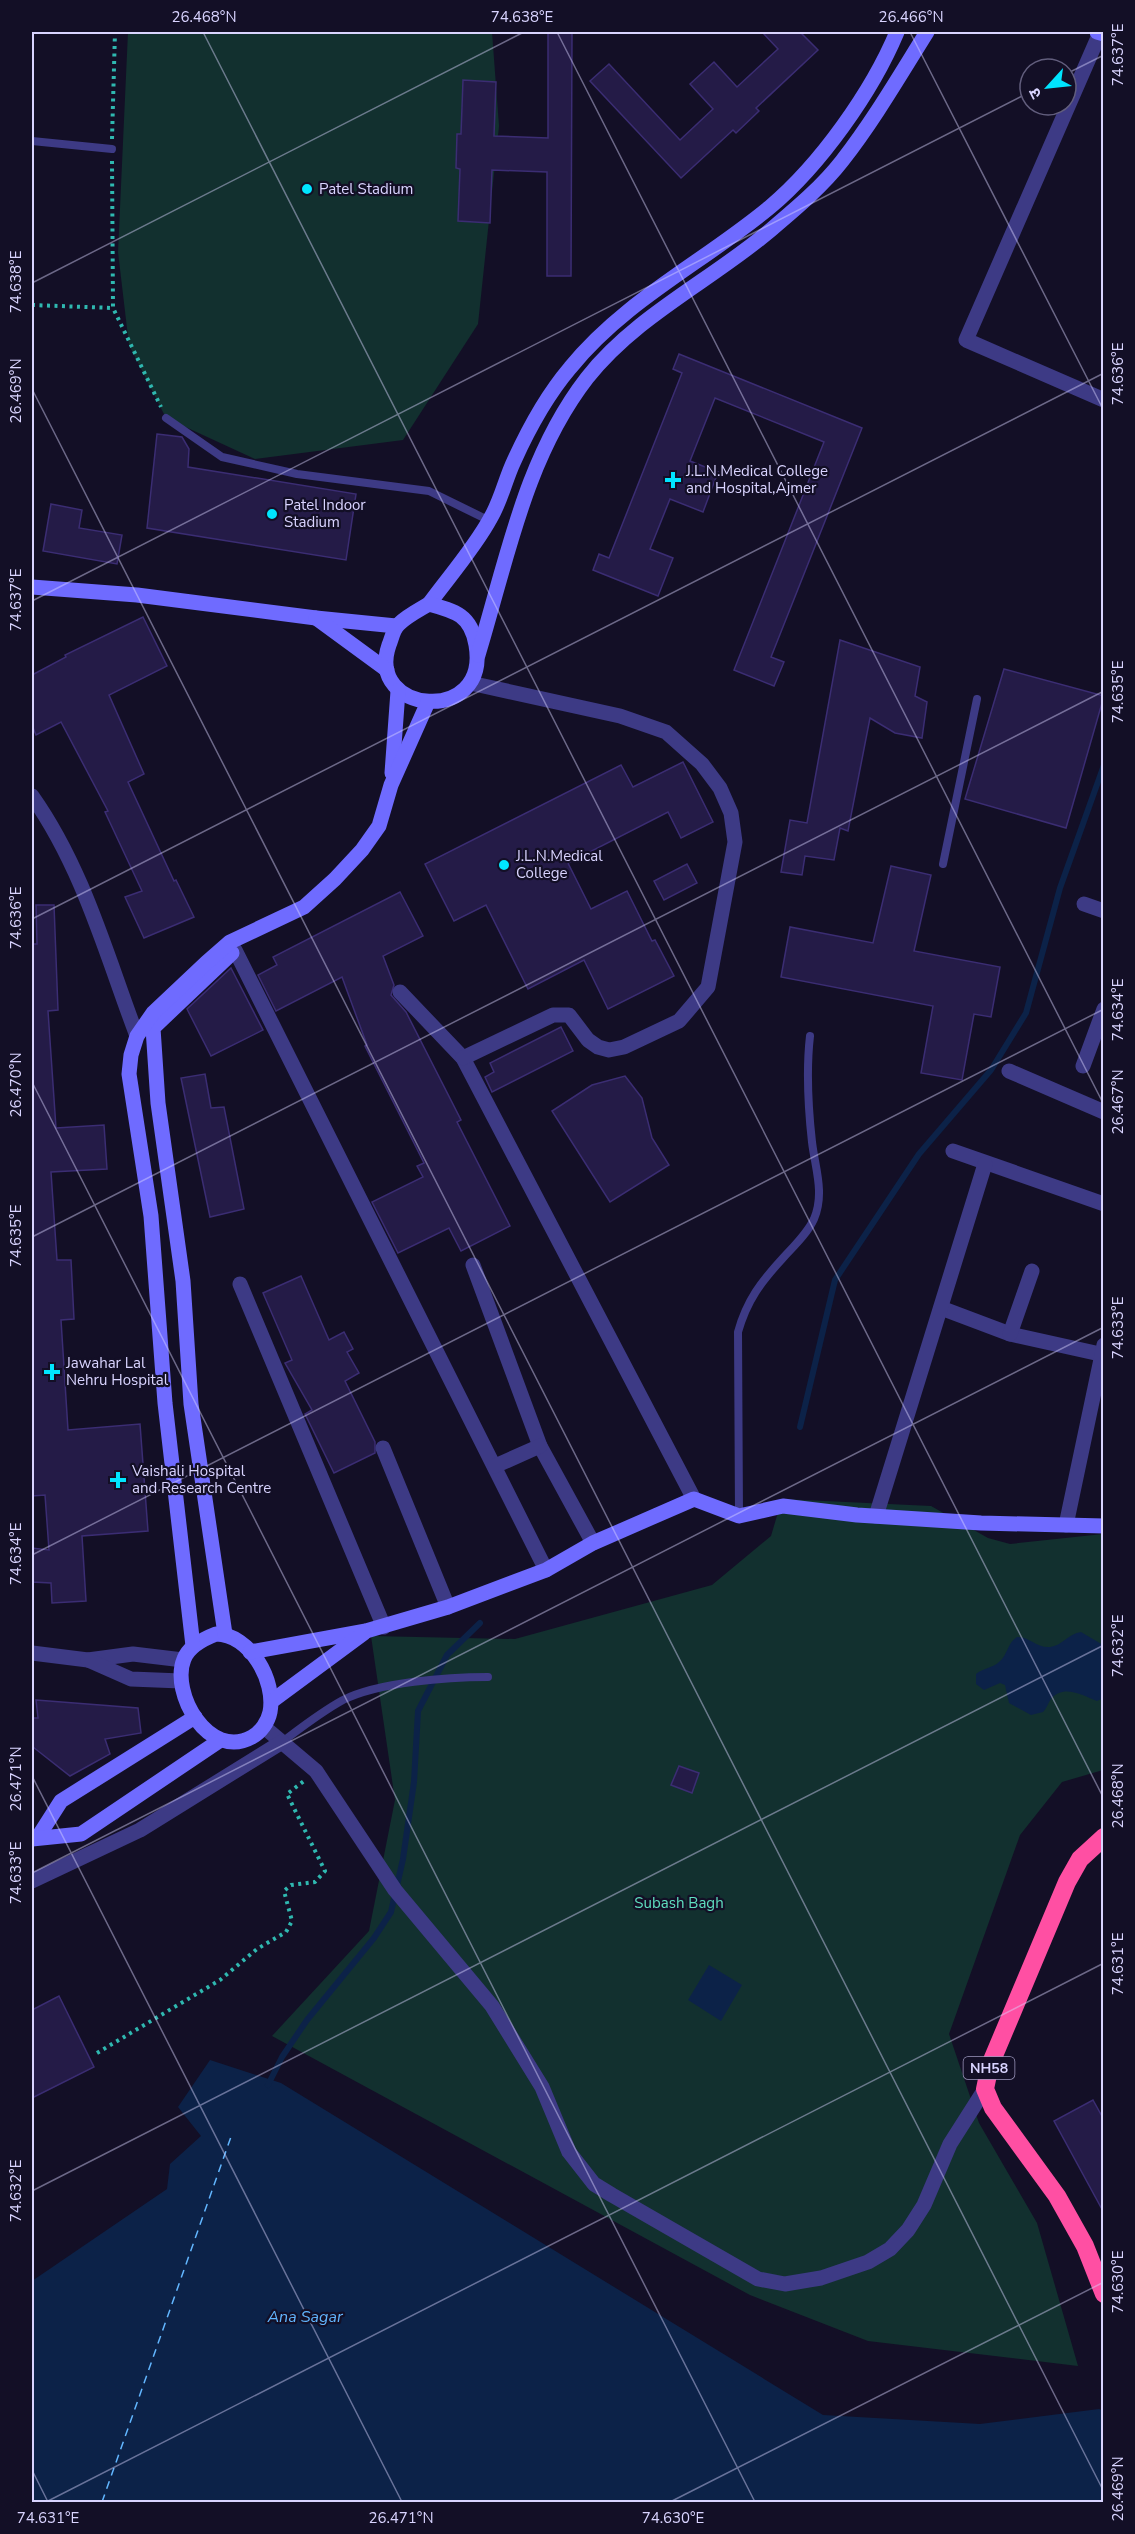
<svg xmlns="http://www.w3.org/2000/svg" width="1135" height="2534" font-family="'Nunito Sans','Noto Sans Devanagari',sans-serif">
<style>
.green{fill:#12302f}
.water{fill:#0c2248}
.lines{fill:none;stroke-linecap:round;stroke-linejoin:round}
.stream{stroke:#0c2248;stroke-width:6}
.ferry{stroke:#62b6ff;stroke-width:1.5;stroke-dasharray:8 6;stroke-linecap:butt}
.building{fill:#241b47;stroke:#3b2d73;stroke-width:1.5}
.path{stroke:#2fb8b0;stroke-width:4;stroke-dasharray:3 4.5;stroke-linecap:butt}
.lane{stroke:#3d3a85;stroke-width:8}
.street{stroke:#3d3a85;stroke-width:15}
.secondary{stroke:#6f6bff;stroke-width:15}
.highway{stroke:#ff4fa3;stroke-width:18}
.ticks{fill:none;stroke:#d9d4ff;stroke-width:1.5;stroke-opacity:0.45}
.poi-dot{fill:#00e5ff;stroke:#130f26;stroke-width:2}
.labels{text-anchor:middle;stroke-width:4.5;stroke-linejoin:round;paint-order:stroke}
.shield{fill:#130f26;stroke:#9e99be;stroke-width:1.5}
.shield-label{font-size:14px;font-weight:bold;fill:#d9d4ff}
.poi-label{font-size:15px;fill:#d9d4ff;stroke:#130f26;text-anchor:start}
.park-label{font-size:15px;fill:#5fe0c0;stroke:#130f26}
.water-label{font-size:16px;font-style:italic;fill:#62b6ff;stroke:#130f26}
.neatline{fill:none;stroke:#d9d4ff;stroke-width:2}
.ticks-label{font-size:15px;text-anchor:middle;fill:#d9d4ff}
</style>
<rect width="100%" height="100%" fill="#130f26"/>
<g class="green">
<polygon points="128,32 492,32 499,126 478,324 403,440 255,459 166,418 129,345 118,252"/>
<polygon points="782,1499 931,1506 988,1538 1010,1544 1103,1534 1103,1770 1062,1782 1020,1835 949,2034 979,2123 1037,2223 1078,2366 868,2341 750,2295 272,2036 369,1931 395,1800 371,1636 515,1639 712,1585 771,1536"/>
</g>
<g class="water">
<path d="M1081,1632L1103,1645V1698L1097,1701C1082,1695 1063,1684 1051,1699C1048,1703 1047,1708 1043,1712L1031,1715L1009,1703L1005,1685L1000,1683L984,1690L976,1684V1674C983,1668 993,1668 999,1662C1008,1655 1007,1643 1017,1637C1029,1636 1036,1648 1050,1647C1062,1646 1069,1633 1081,1632Z"/>
<polygon points="709,1965 742,1985 721,2021 688,2000"/>
<polygon points="210,2060 281,2083 823,2415 980,2424 1099,2409 1104,2411 1103,2502 32,2502 32,2281 167,2189 170,2164 201,2136 178,2107"/>
</g>
<g class="lines">
<g class="stream">
<polyline points="800,1427 835,1280 919,1154 991,1070 1026,1013 1060,888 1104,765"/>
<polyline points="268,2085 282,2057 307,2020 374,1938 391,1912 403,1859 414,1782 418,1711 447,1655 480,1623"/>
</g>
<polyline class="ferry" points="102,2502 232,2134"/>
</g>
<g class="building">
<polygon points="548,32 572,32 571,276 547,276 547,172 492,170 490,223 458,221 460,169 456,168 457,134 461,134 463,80 496,82 494,136 548,138"/>
<polygon points="762,32 800,32 818,50 756,108 759,111 736,133 733,130 681,178 590,81 609,64 680,140 713,109 690,84 714,62 737,87 778,49"/>
<polygon points="679,354 862,428 771,657 784,662 774,686 734,670 824,442 715,398 690,461 718,472 703,512 670,499 650,549 673,558 658,596 593,570 599,554 609,558 682,373 673,369"/>
<polygon points="157,434 182,437 189,449 188,467 356,494 346,560 147,528"/>
<polygon points="51,504 82,510 79,528 122,535 117,564 43,551"/>
<polygon points="143,617 167,666 109,695 144,774 128,782 174,881 176,880 194,917 144,938 125,897 142,891 105,812 108,811 61,722 36,735 32,725 32,675 66,657 65,655"/>
<polygon points="840,640 920,667 915,696 927,702 922,738 895,733 870,718 848,831 840,828 834,860 805,856 802,875 781,872 790,820 807,823"/>
<polygon points="1004,669 1104,696 1066,828 965,799"/>
<polygon points="683,762 713,822 681,838 668,812 568,863 591,909 627,891 652,941 655,940 674,976 608,1009 584,960 528,989 486,905 454,921 425,864 621,765 633,787"/>
<polygon points="687,864 697,883 664,900 654,881"/>
<polygon points="891,866 931,875 914,951 1000,967 991,1017 974,1014 962,1080 921,1073 933,1006 781,977 790,927 873,943"/>
<polygon points="400,892 423,936 383,956 394,985 391,995 406,1012 461,1120 457,1122 510,1226 461,1251 449,1228 398,1253 372,1202 423,1177 417,1166 424,1163 365,1046 367,1045 342,977 276,1011 258,975 277,965 273,957"/>
<polygon points="36,905 54,905 58,1010 48,1011 56,1128 104,1125 107,1169 51,1172 57,1260 71,1260 74,1319 61,1320 68,1430 140,1424 148,1531 82,1536 86,1601 52,1603 51,1583 32,1582 32,1548 49,1550 45,1495 32,1496 32,944 37,944"/>
<polygon points="231,968 263,1030 211,1056 187,1009"/>
<polygon points="561,1027 573,1051 492,1092 485,1077 494,1072 490,1063"/>
<polygon points="205,1074 211,1108 224,1107 244,1209 210,1217 181,1078"/>
<polygon points="625,1076 642,1098 652,1138 669,1165 610,1202 552,1111 592,1085"/>
<polygon points="301,1276 329,1340 344,1332 353,1349 347,1352 359,1373 345,1381 375,1442 375,1453 334,1473 305,1414 312,1410 285,1363 292,1360 263,1293"/>
<polygon points="36,1700 138,1708 141,1733 105,1739 110,1754 70,1776 33,1747 32,1718 38,1718"/>
<polygon points="679,1766 699,1773 692,1793 671,1785"/>
<polygon points="59,1996 94,2067 32,2098 32,2010"/>
<polygon points="1093,2100 1104,2120 1104,2213 1054,2121"/>
</g>
<g class="lines">
<g class="path">
<polyline points="112,139 115,32"/>
<polyline points="112,161 113,308 161,407"/>
<polyline points="32,305 113,308"/>
<polyline points="97,2053 220,1980 257,1949 286,1932 292,1921 284,1891 291,1885 315,1882 325,1871 287,1794 304,1781"/>
</g>
<g class="lane">
<polyline points="32,141 112,149"/>
<polyline points="166,418 222,457 297,474 429,491 490,521"/>
<polyline points="943,864 977,699"/>
<path d="M739,1516L738,1332C747,1300 761,1282 783,1258C794,1246 807,1234 814,1219C825,1193 815,1168 812,1142C808,1106 806,1071 810,1036"/>
<path d="M282,1742C302,1727 321,1712 343,1700C379,1682 448,1677 488,1677"/>
</g>
<g class="street">
<polyline points="1100,33 966,340 1104,400"/>
<path d="M32,796C83,868 106,954 137,1036"/>
<polyline points="1084,904 1104,911"/>
<polyline points="225,954 235,950 546,1570"/>
<polyline points="400,992 463,1058 694,1499"/>
<polyline points="463,1058 553,1015 569,1015 588,1040 598,1047 609,1050 624,1047 679,1021 708,987 735,842 731,813 720,788 702,764 666,732 620,716 470,683"/>
<polyline points="1083,1066 1104,1009"/>
<polyline points="1009,1071 1104,1112"/>
<polyline points="953,1151 1104,1204"/>
<polyline points="473,1265 540,1446 593,1543"/>
<polyline points="240,1284 384,1627"/>
<polyline points="941,1308 1010,1334 1100,1354"/>
<polyline points="1010,1334 1032,1271"/>
<polyline points="383,1448 448,1607"/>
<polyline points="495,1466 540,1446"/>
<polyline points="876,1516 985,1164"/>
<polyline points="1066,1525 1104,1345"/>
<polyline points="32,1653 88,1660 133,1654 183,1660"/>
<polyline points="88,1660 131,1679 181,1681"/>
<polyline points="264,1727 316,1771 395,1890 492,2006 542,2087 569,2152 594,2184 612,2195 758,2279 785,2284 821,2278 868,2262 890,2249 908,2230 924,2205 950,2144 985,2089"/>
<polyline points="32,1881 140,1830 282,1742"/>
</g>
<g class="secondary">
<polyline points="1097,32 1104,34"/>
<polyline points="32,587 137,595 316,618 396,626"/>
<path d="M429,604C448,578 475,547 490,519C501,501 505,480 514,461C528,430 548,394 570,368C625,300 704,262 770,207C820,165 872,92 897,32"/>
<path d="M429,604C455,611 471,615 476,645C490,726 365,714 389,645C392,638 393,629 399,624C407,616 419,610 429,604Z"/>
<polyline points="316,618 387,670"/>
<path d="M478,655C507,560 525,458 587,378C635,317 708,282 767,233C793,211 821,188 842,161C874,120 900,75 927,32"/>
<polyline points="392,773 398,691"/>
<path d="M216,1634C250,1634 276,1681 270,1712C268,1722 261,1732 252,1737C209,1761 170,1693 184,1659C189,1646 203,1639 216,1634Z"/>
<polyline points="225,1634 191,1404 183,1281 158,1103 153,1028 232,953"/>
<polyline points="193,1646 165,1403 151,1216 129,1074 131,1055 137,1036 153,1013 206,963 230,942 304,907 335,879 362,850 379,826 391,785 428,702"/>
<polyline points="250,1652 366,1631 448,1607 546,1570 593,1543 694,1499 739,1516 783,1506 857,1515 981,1523 1104,1526"/>
<polyline points="272,1701 364,1633"/>
<polyline points="38,1837 61,1801 195,1717"/>
<polyline points="32,1839 81,1834 219,1741"/>
</g>
<polyline class="highway" points="1104,1837 1080,1859 1067,1882 990,2065 985,2089 993,2108 1057,2196 1085,2246 1104,2294"/>
</g>
<path class="ticks" d="M203,32L1104,1799M557,32L1104,1105M910,32L1104,411M1066,74L1104,55M32,283L524,32M32,389L1104,2492M32,601L1030,92M32,919L1104,373M32,1082L755,2502M32,1237L1104,691M32,1555L1104,1009M32,1776L402,2502M32,1873L1104,1327M32,2191L1104,1645M32,2470L48,2502M46,2502L1104,1963M670,2502L1104,2282"/>
<g class="poi-dot">
<circle cx="307" cy="189" r="6"/>
<path d="M670 471h6v6h6v6h-6v6h-6v-6h-6v-6h6z"/>
<circle cx="272" cy="514" r="6"/>
<circle cx="504" cy="865" r="6"/>
<path d="M49 1363h6v6h6v6h-6v6h-6v-6h-6v-6h6z"/>
<path d="M115 1471h6v6h6v6h-6v6h-6v-6h-6v-6h6z"/>
</g>
<g class="labels">
<rect class="shield" x="963.5" y="2057" width="51" height="22" rx="4.5"/>
<g class="shield-label">
<text x="989" y="2073">NH58</text>
</g>
<g class="poi-label">
<text x="319" y="194">Patel Stadium</text>
<text x="686" y="476">J.L.N.Medical College<tspan x="686" dy="17">and Hospital,Ajmer</tspan></text>
<text x="284" y="510">Patel Indoor<tspan x="284" dy="17">Stadium</tspan></text>
<text x="516" y="861">J.L.N.Medical<tspan x="516" dy="17">College</tspan></text>
<text x="66" y="1368">Jawahar Lal<tspan x="66" dy="17">Nehru Hospital</tspan></text>
<text x="132" y="1476">Vaishali Hospital<tspan x="132" dy="17">and Research Centre</tspan></text>
</g>
<g class="park-label">
<text x="679" y="1908">Subash Bagh</text>
</g>
<g class="water-label">
<text x="305" y="2322">Ana Sagar</text>
</g>
</g>
<rect width="1135" height="2534" fill="none" stroke="#130f26" stroke-width="66"/>
<g transform="translate(1048 87) rotate(243)"><circle r="28" fill="#130f26" stroke="#625e7d" stroke-width="1.5"/>
<path d="M0-4.5L10 22L0 15L-10 22Z" fill="#00e5ff"/>
<text y="-9" font-size="16" font-weight="bold" text-anchor="middle" fill="#d9d4ff">उ</text>
</g>
<rect x="33" y="33" width="1069" height="2468" class="neatline"/>
<g class="ticks-label">
<text x="204" y="22">26.468°N</text>
<text x="522" y="22">74.638°E</text>
<text x="911" y="22">26.466°N</text>
<text transform="translate(1118 55) rotate(-90)" y="5">74.637°E</text>
<text transform="translate(16 282) rotate(-90)" y="5">74.638°E</text>
<text transform="translate(1118 374) rotate(-90)" y="5">74.636°E</text>
<text transform="translate(16 391) rotate(-90)" y="5">26.469°N</text>
<text transform="translate(16 600) rotate(-90)" y="5">74.637°E</text>
<text transform="translate(1118 692) rotate(-90)" y="5">74.635°E</text>
<text transform="translate(16 918) rotate(-90)" y="5">74.636°E</text>
<text transform="translate(1118 1010) rotate(-90)" y="5">74.634°E</text>
<text transform="translate(16 1085) rotate(-90)" y="5">26.470°N</text>
<text transform="translate(1118 1102) rotate(-90)" y="5">26.467°N</text>
<text transform="translate(16 1236) rotate(-90)" y="5">74.635°E</text>
<text transform="translate(1118 1328) rotate(-90)" y="5">74.633°E</text>
<text transform="translate(16 1554) rotate(-90)" y="5">74.634°E</text>
<text transform="translate(1118 1646) rotate(-90)" y="5">74.632°E</text>
<text transform="translate(16 1779) rotate(-90)" y="5">26.471°N</text>
<text transform="translate(1118 1796) rotate(-90)" y="5">26.468°N</text>
<text transform="translate(16 1873) rotate(-90)" y="5">74.633°E</text>
<text transform="translate(1118 1964) rotate(-90)" y="5">74.631°E</text>
<text transform="translate(16 2191) rotate(-90)" y="5">74.632°E</text>
<text transform="translate(1118 2282) rotate(-90)" y="5">74.630°E</text>
<text transform="translate(1118 2489) rotate(-90)" y="5">26.469°N</text>
<text x="48" y="2523">74.631°E</text>
<text x="401" y="2523">26.471°N</text>
<text x="673" y="2523">74.630°E</text>
</g>
</svg>
